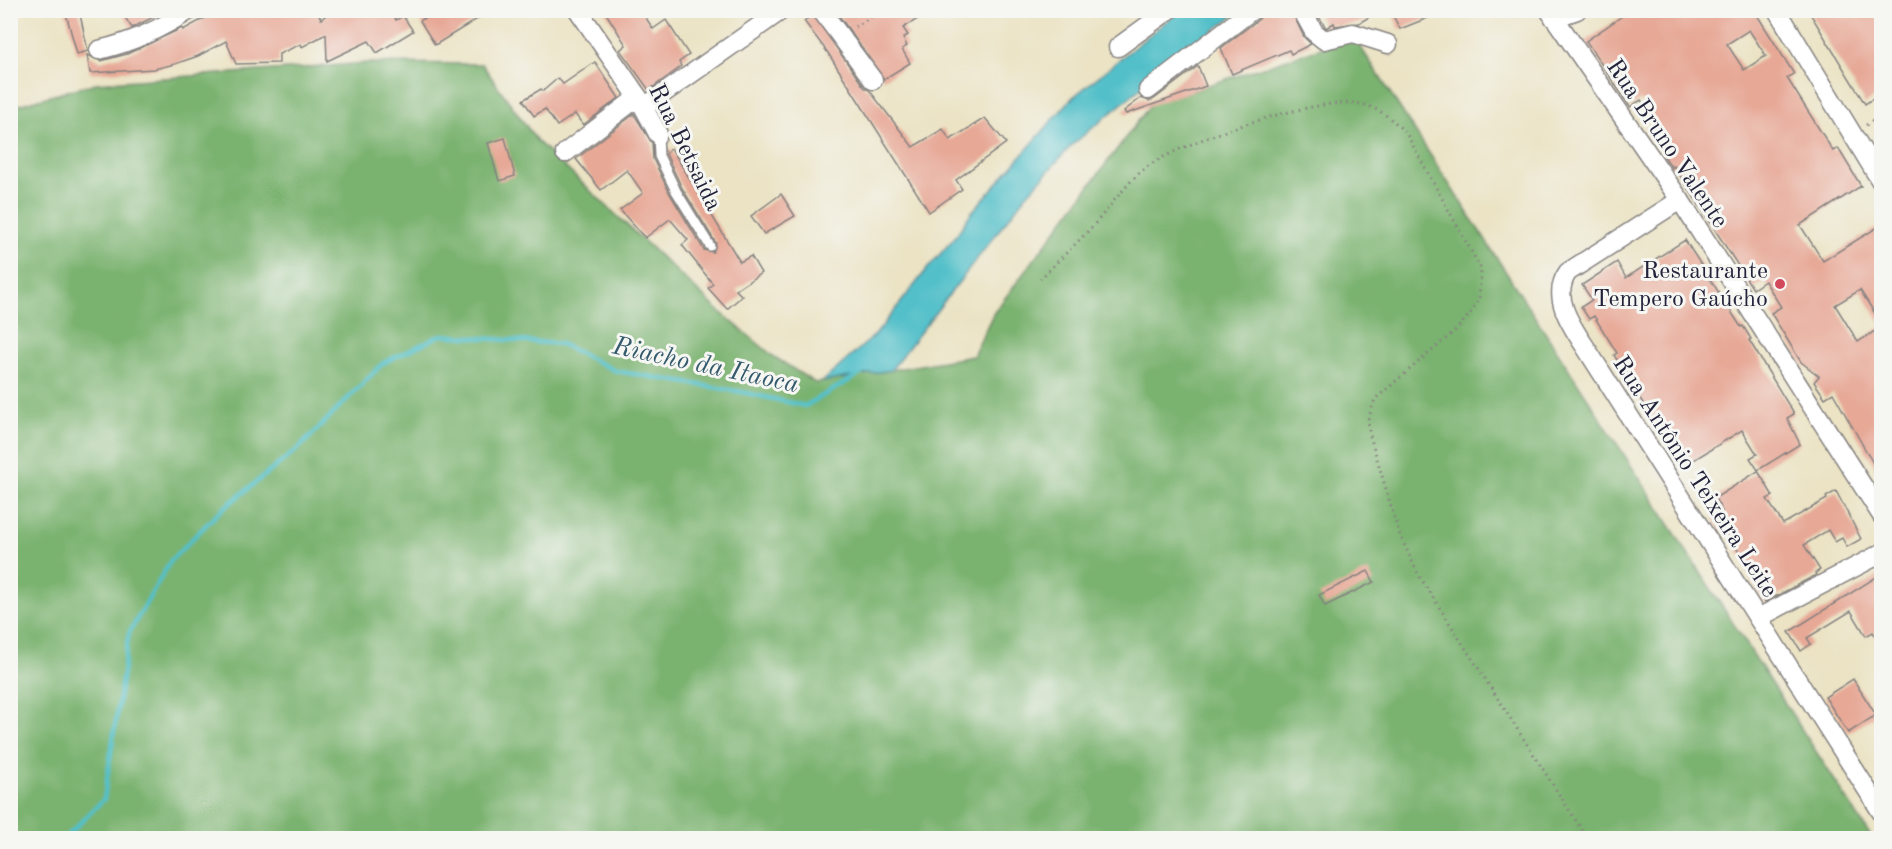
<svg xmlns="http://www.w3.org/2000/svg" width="1892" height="849" font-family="'Old Standard TT',serif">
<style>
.forest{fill:#7ab26f;stroke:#4e6a55;stroke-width:1.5}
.water{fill:#53c0c9;stroke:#3a7182;stroke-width:1.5}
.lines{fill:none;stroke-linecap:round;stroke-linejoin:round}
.stream{stroke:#53c0c9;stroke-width:4.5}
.building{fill:#e7a896;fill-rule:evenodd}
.lane-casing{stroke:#868280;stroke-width:12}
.street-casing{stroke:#868280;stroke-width:21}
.path{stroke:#868280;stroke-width:3;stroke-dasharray:1.5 4.5;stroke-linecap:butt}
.lane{stroke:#fff;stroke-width:9}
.street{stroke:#fff;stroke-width:18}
.poi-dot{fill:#d1495b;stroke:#f6f6f2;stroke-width:2}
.labels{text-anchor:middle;stroke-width:6;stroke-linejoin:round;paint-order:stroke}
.street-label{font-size:24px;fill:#22223b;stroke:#f6f6f2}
.poi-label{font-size:24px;fill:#22223b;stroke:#f6f6f2;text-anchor:end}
.water-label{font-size:26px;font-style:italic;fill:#33596d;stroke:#f6f6f2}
</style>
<rect width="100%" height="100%" fill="#f6f6f2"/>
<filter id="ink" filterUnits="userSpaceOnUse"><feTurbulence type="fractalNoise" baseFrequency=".0167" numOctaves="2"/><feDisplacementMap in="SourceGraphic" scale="12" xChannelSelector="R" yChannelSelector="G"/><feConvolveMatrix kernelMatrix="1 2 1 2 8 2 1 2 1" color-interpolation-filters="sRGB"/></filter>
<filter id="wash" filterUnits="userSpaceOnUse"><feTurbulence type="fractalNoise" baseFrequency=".008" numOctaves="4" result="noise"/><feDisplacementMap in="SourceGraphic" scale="24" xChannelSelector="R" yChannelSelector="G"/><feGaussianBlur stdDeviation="1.35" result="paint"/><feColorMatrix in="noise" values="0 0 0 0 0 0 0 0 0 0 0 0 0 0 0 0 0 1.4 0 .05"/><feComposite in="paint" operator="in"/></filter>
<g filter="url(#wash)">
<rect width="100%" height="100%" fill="#ebe3c4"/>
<polygon class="forest" points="1354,37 1872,838 11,838 11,107 96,83 368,63 482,64 537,141 718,310 773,356 815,383 973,356 993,314 1151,104"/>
<polygon class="water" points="1179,11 1240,11 1183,53 1072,145 1024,198 891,370 822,382 876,334 928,268 955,237 971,213 1072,98"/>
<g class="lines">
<polyline class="stream" points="65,838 104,799 129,633 171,560 220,511 299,448 383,363 441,335 561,344 616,371 742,392 805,406 862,373"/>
</g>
<g id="blocks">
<g class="building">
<polygon points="65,10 79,10 88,51 77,54"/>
<polygon points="120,10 167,10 132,28"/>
<polygon points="220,10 317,10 321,19 333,10 390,10 396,20 403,16 413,31 377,53 369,41 327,61 326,34 302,47 301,44 279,54 279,63 236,64 226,41 198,56 175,64 154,69 90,73 87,55 101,61 127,54 182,28 183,30"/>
<polygon points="436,10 492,10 435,45 420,21"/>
<polygon points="604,10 641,10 653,29 666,20 689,55 679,62 681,66 678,69 649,90 620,50 626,45"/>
<polygon points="806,10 810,10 864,87 870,91 913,147 943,129 950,140 985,118 1006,143 956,180 962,189 929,212 828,53 804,21 810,17"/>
<polygon points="835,10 932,10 903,28 908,35 903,38 907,46 902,49 910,63 884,79"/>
<polygon points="1265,10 1291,10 1304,37 1311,44 1291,54 1289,50 1232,74 1221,48 1259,19"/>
<polygon points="1323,10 1381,10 1359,23 1335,26 1334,23 1326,28 1317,14"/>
<polygon points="1390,10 1448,10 1400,29"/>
<path d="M1619,10H1754L1794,74L1787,78L1833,151L1838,148L1861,186L1800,225L1823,261L1881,225V323L1860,290L1835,305L1858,342L1881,327V477L1833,393L1825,398L1814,382L1819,376L1801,362L1771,313L1781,307L1765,281L1753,289L1674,166L1672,168L1664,156L1666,154L1650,130L1658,125L1641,100L1630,107L1586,41L1622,16ZM1749,30L1766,56L1744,70L1727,44Z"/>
<polygon points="1808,10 1872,10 1881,26 1881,94 1865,104"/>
<polygon points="595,62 619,98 583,125 575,114 557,126 545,109 534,116 523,100 541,89 543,91 558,78 563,84"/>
<polygon points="1198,66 1206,86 1126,114 1124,111 1141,98 1149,101 1154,99"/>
<polygon points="634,114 652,143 653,159 670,194 704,250 713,252 716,243 682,188 666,154 671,148 740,262 751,256 761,273 736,290 742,296 727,309 708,288 713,284 682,245 688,240 670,219 645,238 620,210 643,193 627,170 601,190 576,159"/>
<polygon points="505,138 515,176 499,181 488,143"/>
<polygon points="781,194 795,216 764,234 751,216"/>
<polygon points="1685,240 1741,327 1743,326 1751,339 1749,340 1794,414 1787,418 1800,444 1758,470 1750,458 1757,454 1742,430 1684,466 1676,454 1674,455 1614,355 1617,353 1594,316 1589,319 1581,307 1592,300 1582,285 1617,262 1626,278"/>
<polygon points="1758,471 1773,496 1767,499 1783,524 1827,499 1826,497 1836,491 1861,539 1847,547 1842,538 1835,542 1828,530 1804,545 1820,570 1815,573 1816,575 1765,602 1751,579 1754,577 1724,527 1720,530 1712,518 1722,511 1715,498"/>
<polygon points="1368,571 1374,582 1325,606 1319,595"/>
<polygon points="1881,574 1881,645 1873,632 1866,636 1851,611 1807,638 1811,644 1801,651 1789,632"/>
<polygon points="1853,679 1876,715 1848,733 1825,697"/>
</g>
</g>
</g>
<g filter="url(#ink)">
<use href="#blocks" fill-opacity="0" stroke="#868280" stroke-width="1.5"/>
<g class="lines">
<g class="lane-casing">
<polyline id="lane" points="658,134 659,156 676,191 710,246"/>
</g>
<g class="street-casing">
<g id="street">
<polyline points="578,10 638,97 658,134"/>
<polyline points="821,10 873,80"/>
<polyline points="1302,10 1314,32 1324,40 1353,33 1388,44"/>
<polyline points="1549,10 1680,200 1882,516"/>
<polyline points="1777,10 1882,183"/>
<polyline points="1554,18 1577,10"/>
<polyline points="1118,47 1169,10"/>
<path d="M99,50C133,42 160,29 190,10"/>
<polyline points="1148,90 1252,10"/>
<polyline points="644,107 782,10"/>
<polyline points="565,153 638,97"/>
<path d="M1680,200L1568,272C1548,299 1577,333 1591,356L1882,813"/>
<polyline points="1758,618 1882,553"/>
</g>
</g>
<g class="path">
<polyline points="855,27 877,13"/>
<polyline points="1866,125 1882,115"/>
<path d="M1040,279C1057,262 1075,245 1092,227C1109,208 1124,186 1144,169C1178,142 1319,95 1361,104C1380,108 1393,120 1406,133L1481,269L1479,300L1470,314L1456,330L1375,399L1368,420L1369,432L1399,533L1418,574L1587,838"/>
</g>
<use href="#lane" class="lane"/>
<use href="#street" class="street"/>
</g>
</g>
<circle class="poi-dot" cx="1780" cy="284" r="6"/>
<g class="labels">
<g class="street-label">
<text transform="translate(1668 143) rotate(56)" y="8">Rua Bruno Valente</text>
<text transform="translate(686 147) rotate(64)" y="8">Rua Betsaida</text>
<text transform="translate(1696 476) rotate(57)" y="8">Rua Antônio Teixeira Leite</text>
</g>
<g class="poi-label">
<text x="1768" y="278">Restaurante<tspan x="1768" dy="28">Tempero Gaúcho</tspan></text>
</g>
<g class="water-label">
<text transform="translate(706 364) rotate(12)" y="9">Riacho da Itaoca</text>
</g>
</g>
<rect width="1892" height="849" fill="none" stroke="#f6f6f2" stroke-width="36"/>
</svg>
